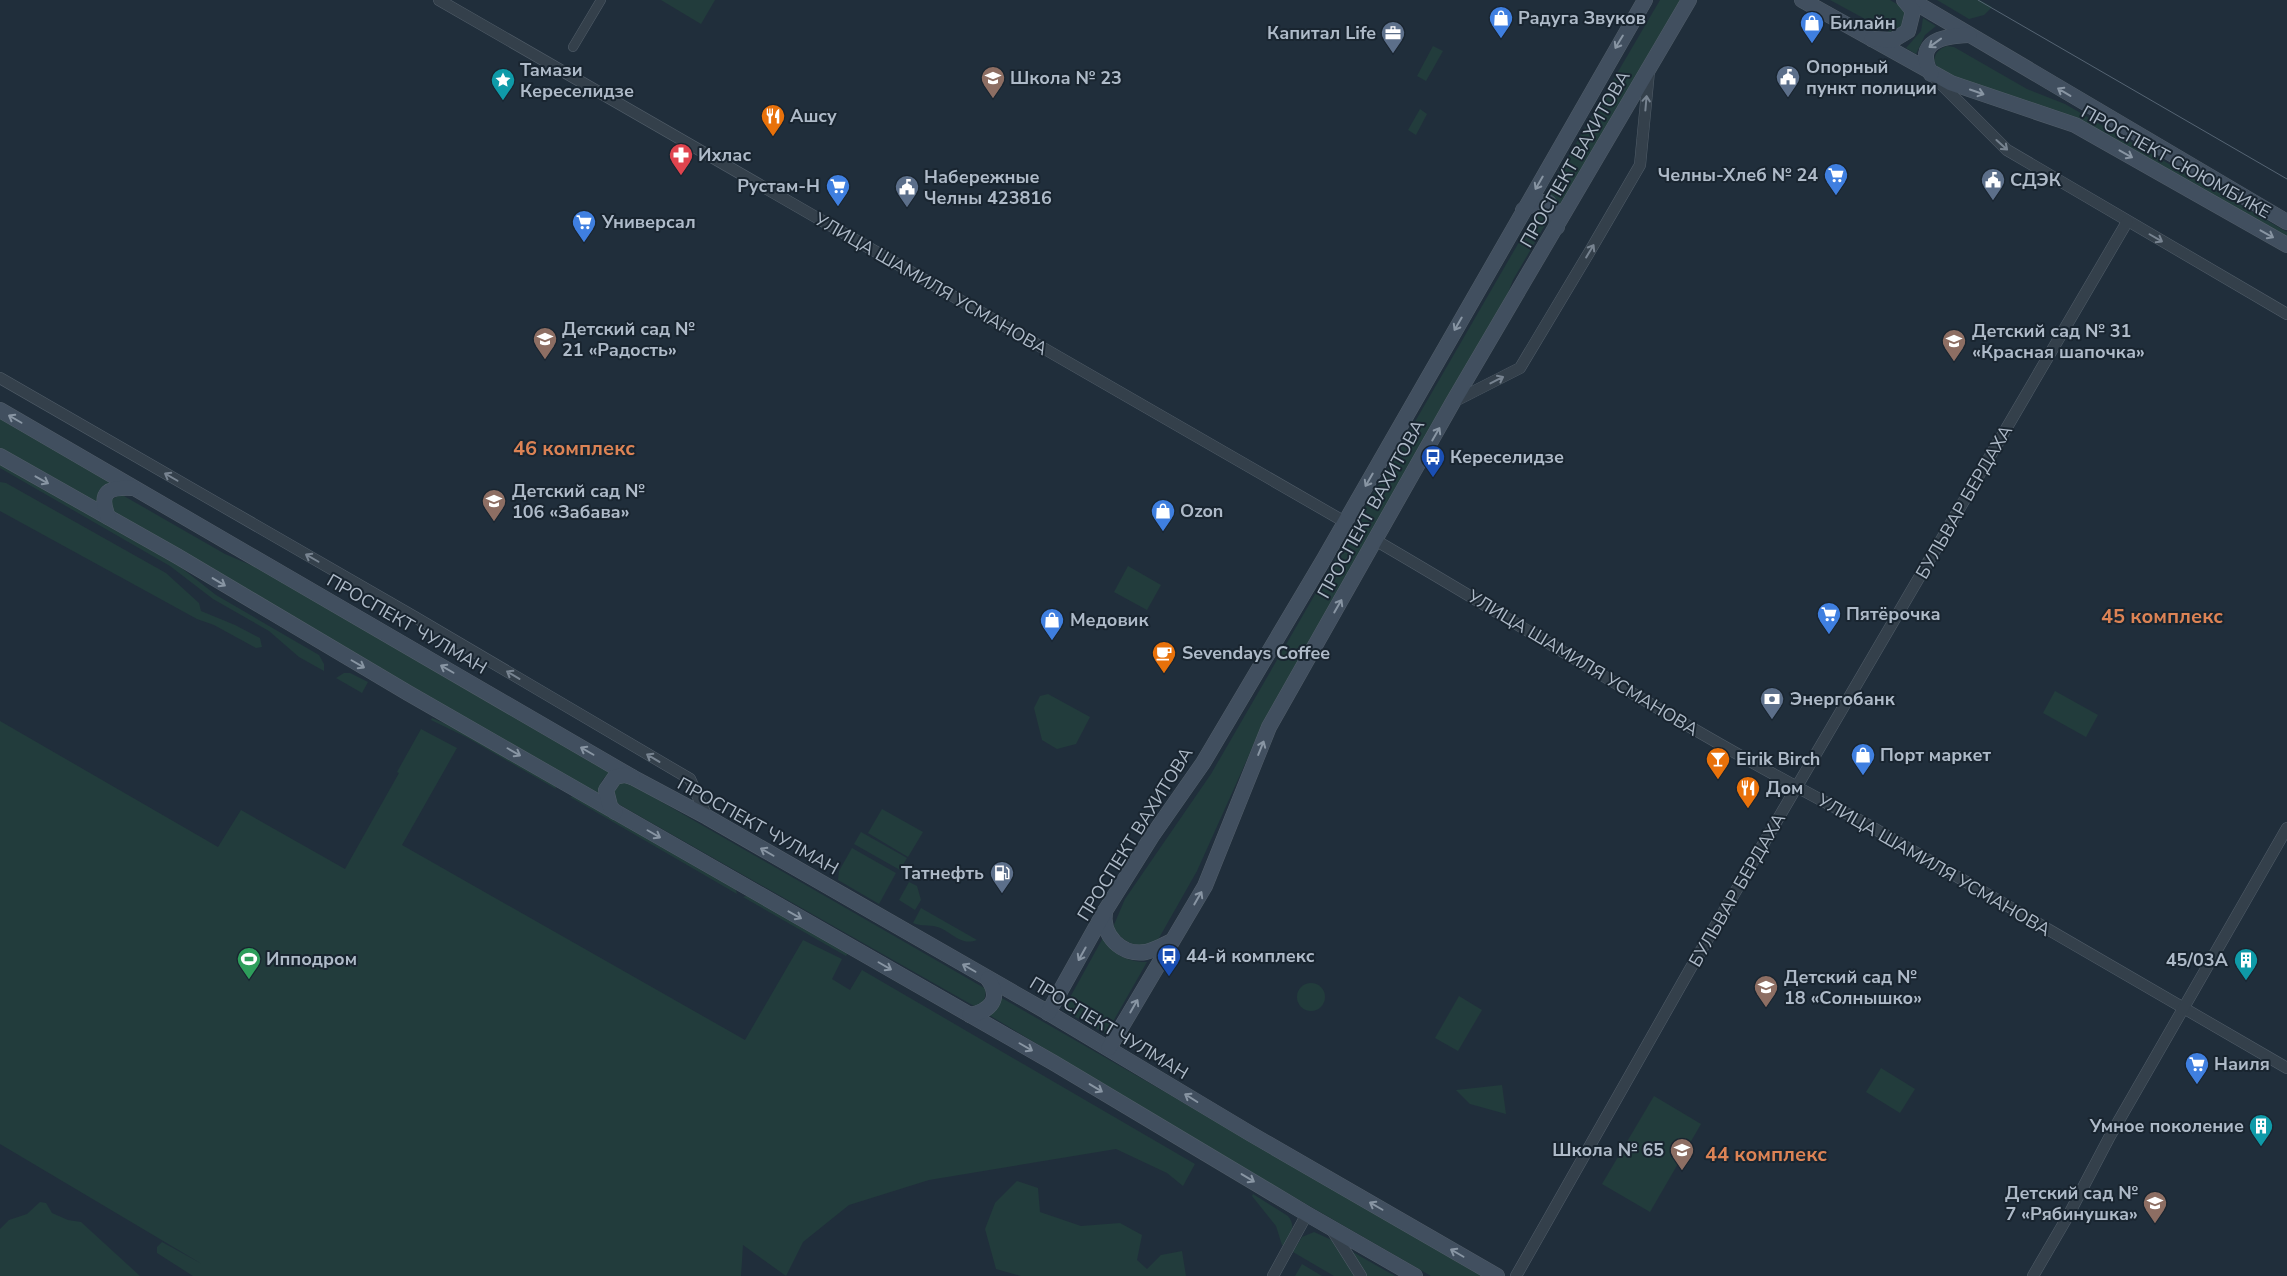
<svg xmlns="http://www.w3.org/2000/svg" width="2287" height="1276" font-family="'Nunito Sans',sans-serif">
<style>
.green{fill:#223c3c}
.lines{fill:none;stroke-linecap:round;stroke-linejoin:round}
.pedestrian-casing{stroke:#515d69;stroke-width:10}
.minor-casing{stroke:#515d69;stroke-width:12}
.secondary-casing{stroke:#515d69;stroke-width:16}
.pedestrian{stroke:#34404b;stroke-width:9}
.minor{stroke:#34404b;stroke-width:11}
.secondary{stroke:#414f5f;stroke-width:15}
.tram{stroke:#556473;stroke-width:1}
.oneway{stroke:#8895a3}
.oneway2{stroke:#778390}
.labels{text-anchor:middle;stroke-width:4;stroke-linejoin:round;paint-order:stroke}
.poi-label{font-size:18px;font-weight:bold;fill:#aebac8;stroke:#192530;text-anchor:start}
.street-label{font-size:18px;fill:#aebac8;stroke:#192530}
.quarter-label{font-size:20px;font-weight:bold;fill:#dc8355;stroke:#192530}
</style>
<rect width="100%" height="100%" fill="#202e3b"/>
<g class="green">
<polygon points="661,0 715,0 701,24"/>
<polygon points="1660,0 1684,0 1562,208 1556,199 1544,198"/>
<path d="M1830,0H1890L1905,9C1909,21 1902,31 1889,32Z"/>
<polygon points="1937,0 1980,0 1992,7 1984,15 1969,19"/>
<polygon points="1923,18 1936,26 1925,35 1916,54 1906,48 1921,31"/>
<polygon points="1433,46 1443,51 1426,81 1417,76"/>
<path d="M1947,46L1954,47L2027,89L2065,104L2287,232V240L2082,121L2055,110L1974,86L1939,71L1934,60C1936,52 1939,49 1947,46Z"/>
<polygon points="1420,109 1427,114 1416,135 1408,130"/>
<path d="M1542,210L1547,214L1548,220L1513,280L1498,319L1262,726L1197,871L1159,938C1142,952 1123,944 1113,927L1125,899L1211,774L1537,211Z"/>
<polygon points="0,417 115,481 99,492 97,505 0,450"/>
<polygon points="0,462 174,562 216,595 319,655 324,664 324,671 299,657 269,631 213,599 170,566 0,468"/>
<polygon points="0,482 6,483 166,573 199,603 201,611 235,625 260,638 262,647 256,648 214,625 197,619 0,511"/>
<path d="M119,495L124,496L225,554L265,571L614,773C601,776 599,784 601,796L115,514L111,509V500Z"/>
<polygon points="1128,566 1161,585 1147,610 1114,592"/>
<polygon points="344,673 350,673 368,682 362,693 336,678"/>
<polygon points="2055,691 2098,715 2086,737 2043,713"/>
<polygon points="1048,694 1090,717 1076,744 1057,749 1042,740 1034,708 1040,696"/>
<polygon points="432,718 468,733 555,785 556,789 466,737 431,720"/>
<polygon points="0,721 218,847 241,810 345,869 399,773 397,772 421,729 457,748 402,845 745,1040 803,940 842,959 832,979 850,990 862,970 1195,1164 1183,1186 1167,1173 1116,1149 929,1180 849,1205 803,1242 786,1276 743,1245 741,1276 193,1276 157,1253 157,1247 162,1242 202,1264 0,1144"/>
<polygon points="617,781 629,783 986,989 985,997 982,1004 974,1006 613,801 611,788"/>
<polygon points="574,796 735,887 737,894 570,797"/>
<polygon points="882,809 923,832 908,857 868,833"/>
<polygon points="861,832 907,858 900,870 854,844"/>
<polygon points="852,848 896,873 879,904 838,880 839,871"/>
<polygon points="909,882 917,886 921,900 915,910 899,900"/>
<polygon points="746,896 750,896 848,953 846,956 743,897"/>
<path d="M921,908L977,940C958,947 950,928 933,926C925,925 920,926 913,923Z"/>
<path d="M1104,936C1111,955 1128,962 1147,962L1106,1034L1063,1010Z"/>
<circle cx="1311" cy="997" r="14"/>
<polygon points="1459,996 1482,1010 1458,1051 1435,1038"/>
<polygon points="1000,997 1485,1276 1431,1276 1209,1148 989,1015"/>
<polygon points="1881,1068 1915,1089 1900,1113 1866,1092"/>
<polygon points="1502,1085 1506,1114 1470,1104 1456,1090"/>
<polygon points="1654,1096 1701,1124 1650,1212 1602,1184"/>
<polygon points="1017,1181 1038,1188 1040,1212 1081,1226 1120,1223 1142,1235 1137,1260 1147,1269 1161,1255 1182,1251 1186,1276 1021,1276 996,1269 985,1229 995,1203"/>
<path d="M1253,1194L1288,1216C1297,1227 1290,1235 1284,1246L1282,1245L1276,1226L1252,1196Z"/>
<polygon points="40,1202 46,1203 52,1213 68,1220 81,1222 140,1276 0,1276 0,1229 9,1220 27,1214"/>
<polygon points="1314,1232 1334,1241 1356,1276 1334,1276 1293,1252 1302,1237"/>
<polygon points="1351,1251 1395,1276 1366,1276"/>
<polygon points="1302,1264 1322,1276 1295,1276"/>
</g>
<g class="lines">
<g class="pedestrian-casing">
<polyline id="pedestrian" points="573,47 601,0"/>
</g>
<g class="minor-casing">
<g id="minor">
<polyline points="439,0 1345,522"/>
<polyline points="1932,75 2007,150 2287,314"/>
<polyline points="0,378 413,616 690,779 707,817"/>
<polyline points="1453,402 1520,368 1590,251 1640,165 1649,71"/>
<path d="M1375,540C1538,635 1696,736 1863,822L2287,1068"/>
<polyline points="1332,1230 1361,1276"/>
<polyline points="1273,1276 1307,1214"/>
<polyline points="1516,1276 1689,971 2127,222"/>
<polyline points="2033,1276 2068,1216 2110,1136 2287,828"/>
</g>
</g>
<g class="secondary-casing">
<g id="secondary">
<polyline points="1802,0 1951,83 2075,125 2287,245"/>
<polyline points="1911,0 2287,222"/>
<polyline points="1872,39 1893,40 1908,31 1913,11 1904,0"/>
<path d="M1931,74C1914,41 1943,36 1969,35"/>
<polyline points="1523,210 1536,202 1548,202 1556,212 1557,227"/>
<polyline points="0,410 632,777 707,817 1042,1009 1251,1134 1497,1276"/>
<polyline points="0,456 177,556 408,693 1054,1063 1307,1214 1415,1276"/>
<path d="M108,517C98,491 109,487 133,488"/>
<polyline points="615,812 610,806 606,790 615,777 625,775 632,777"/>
<path d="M1105,911C1101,936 1122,956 1146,952C1155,950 1164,945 1172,941"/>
<polyline points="1048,1013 1105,911 1152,836 1203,763 1324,559 1645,0"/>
<path d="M970,1015C990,1011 1002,999 988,979"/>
<polyline points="1109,1048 1205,886 1269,727 1453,402 1689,0"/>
</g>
</g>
<use href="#pedestrian" class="pedestrian"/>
<use href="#minor" class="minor"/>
<use href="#secondary" class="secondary"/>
<polyline class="tram" points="1978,0 2287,179"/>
</g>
<defs><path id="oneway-shaft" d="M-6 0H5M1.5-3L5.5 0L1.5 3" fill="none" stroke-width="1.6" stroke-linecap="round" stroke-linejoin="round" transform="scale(1.25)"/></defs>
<g class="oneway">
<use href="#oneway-shaft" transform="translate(1619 42) rotate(121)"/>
<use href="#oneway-shaft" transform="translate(1935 43) rotate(144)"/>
<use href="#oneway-shaft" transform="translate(1977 92) rotate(19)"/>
<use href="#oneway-shaft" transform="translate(2064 92) rotate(-149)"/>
<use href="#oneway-shaft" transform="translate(2126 154) rotate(29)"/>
<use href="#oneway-shaft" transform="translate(1539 183) rotate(120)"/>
<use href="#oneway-shaft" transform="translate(2267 234) rotate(29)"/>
<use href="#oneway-shaft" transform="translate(1458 324) rotate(120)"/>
<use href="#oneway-shaft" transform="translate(15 419) rotate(-150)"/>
<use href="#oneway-shaft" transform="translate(1436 434) rotate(-60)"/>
<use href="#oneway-shaft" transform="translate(42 480) rotate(29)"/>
<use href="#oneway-shaft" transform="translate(1369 480) rotate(120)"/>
<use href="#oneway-shaft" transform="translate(219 582) rotate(31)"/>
<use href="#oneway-shaft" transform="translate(1338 606) rotate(-60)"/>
<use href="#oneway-shaft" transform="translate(358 664) rotate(30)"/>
<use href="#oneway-shaft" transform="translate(447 669) rotate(-150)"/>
<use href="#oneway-shaft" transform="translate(1261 748) rotate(-68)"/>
<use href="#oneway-shaft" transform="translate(587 751) rotate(-150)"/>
<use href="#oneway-shaft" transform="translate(514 752) rotate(30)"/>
<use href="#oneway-shaft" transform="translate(654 834) rotate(30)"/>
<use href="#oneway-shaft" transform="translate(767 852) rotate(-150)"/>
<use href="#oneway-shaft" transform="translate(1198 898) rotate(-60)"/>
<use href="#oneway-shaft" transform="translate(795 915) rotate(29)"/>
<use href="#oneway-shaft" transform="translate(1082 954) rotate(119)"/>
<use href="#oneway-shaft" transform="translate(885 966) rotate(30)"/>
<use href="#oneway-shaft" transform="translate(969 968) rotate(-150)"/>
<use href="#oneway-shaft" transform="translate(1134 1006) rotate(-60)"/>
<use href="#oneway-shaft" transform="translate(1026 1047) rotate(30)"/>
<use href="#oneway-shaft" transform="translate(1096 1088) rotate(31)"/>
<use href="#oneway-shaft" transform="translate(1191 1098) rotate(-148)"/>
<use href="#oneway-shaft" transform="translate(1248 1178) rotate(31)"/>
<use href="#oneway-shaft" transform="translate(1376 1206) rotate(-150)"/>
<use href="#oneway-shaft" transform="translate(1457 1253) rotate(-150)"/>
</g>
<g class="oneway2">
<use href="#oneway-shaft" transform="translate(1646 103) rotate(-85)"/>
<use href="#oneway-shaft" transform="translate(2002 145) rotate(42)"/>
<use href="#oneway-shaft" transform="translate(2156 238) rotate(30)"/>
<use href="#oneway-shaft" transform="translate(1590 251) rotate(-59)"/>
<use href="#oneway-shaft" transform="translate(1497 380) rotate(-27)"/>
<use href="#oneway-shaft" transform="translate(171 477) rotate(-150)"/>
<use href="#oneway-shaft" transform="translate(312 558) rotate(-150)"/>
<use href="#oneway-shaft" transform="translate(513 675) rotate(-149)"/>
<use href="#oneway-shaft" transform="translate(653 758) rotate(-149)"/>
</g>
<defs>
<g id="shop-pin" transform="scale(1.25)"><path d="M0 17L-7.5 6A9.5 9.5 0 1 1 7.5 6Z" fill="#3f7fe0" stroke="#192530"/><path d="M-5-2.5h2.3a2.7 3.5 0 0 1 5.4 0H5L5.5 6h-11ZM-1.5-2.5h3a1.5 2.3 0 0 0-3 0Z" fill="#fff"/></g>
<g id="office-pin" transform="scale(1.25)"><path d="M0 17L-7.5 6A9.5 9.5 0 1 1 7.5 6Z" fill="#5c6f8a" stroke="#192530"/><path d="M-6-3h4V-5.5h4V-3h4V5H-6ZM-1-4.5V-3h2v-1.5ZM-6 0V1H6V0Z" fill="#fff"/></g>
<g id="civic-pin" transform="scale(1.25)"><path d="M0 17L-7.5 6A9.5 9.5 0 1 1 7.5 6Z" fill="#5c6f8a" stroke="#192530"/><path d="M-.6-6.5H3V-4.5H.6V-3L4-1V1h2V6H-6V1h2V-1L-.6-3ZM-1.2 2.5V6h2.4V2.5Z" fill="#fff"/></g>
<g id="school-pin" transform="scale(1.25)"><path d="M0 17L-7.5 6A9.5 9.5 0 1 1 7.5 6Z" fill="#8d6e63" stroke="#192530"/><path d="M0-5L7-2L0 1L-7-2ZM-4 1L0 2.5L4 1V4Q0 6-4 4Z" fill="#fff"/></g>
<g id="sight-pin" transform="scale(1.25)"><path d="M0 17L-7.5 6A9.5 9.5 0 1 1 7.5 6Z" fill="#0f9aa8" stroke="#192530"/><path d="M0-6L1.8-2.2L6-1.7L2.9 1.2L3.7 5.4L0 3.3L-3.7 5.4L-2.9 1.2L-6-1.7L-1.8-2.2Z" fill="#fff"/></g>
<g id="restaurant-pin" transform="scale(1.25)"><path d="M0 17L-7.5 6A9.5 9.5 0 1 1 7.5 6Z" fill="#e8710a" stroke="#192530"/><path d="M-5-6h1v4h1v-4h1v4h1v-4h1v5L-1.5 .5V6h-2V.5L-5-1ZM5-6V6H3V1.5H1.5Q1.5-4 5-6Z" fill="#fff"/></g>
<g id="pharmacy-pin" transform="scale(1.25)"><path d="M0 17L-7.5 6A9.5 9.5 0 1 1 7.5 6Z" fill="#e0444e" stroke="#192530"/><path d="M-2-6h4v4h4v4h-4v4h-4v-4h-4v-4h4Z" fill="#fff"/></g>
<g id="supermarket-pin" transform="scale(1.25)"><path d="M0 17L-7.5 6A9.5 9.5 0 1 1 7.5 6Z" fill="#3f7fe0" stroke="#192530"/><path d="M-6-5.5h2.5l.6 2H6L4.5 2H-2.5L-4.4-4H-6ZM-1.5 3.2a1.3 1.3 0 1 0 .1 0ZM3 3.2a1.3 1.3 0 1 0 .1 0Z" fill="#fff"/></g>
<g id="bus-pin" transform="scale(1.25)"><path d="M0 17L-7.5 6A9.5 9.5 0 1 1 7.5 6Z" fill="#1a4fb4" stroke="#192530"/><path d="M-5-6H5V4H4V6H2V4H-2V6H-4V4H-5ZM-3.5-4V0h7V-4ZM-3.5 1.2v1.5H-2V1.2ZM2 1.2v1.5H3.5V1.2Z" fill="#fff"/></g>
<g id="cafe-pin" transform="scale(1.25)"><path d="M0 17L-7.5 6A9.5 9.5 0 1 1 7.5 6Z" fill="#e8710a" stroke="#192530"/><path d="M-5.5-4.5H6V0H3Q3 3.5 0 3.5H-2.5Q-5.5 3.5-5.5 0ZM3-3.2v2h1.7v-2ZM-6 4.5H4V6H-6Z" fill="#fff"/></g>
<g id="bank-pin" transform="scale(1.25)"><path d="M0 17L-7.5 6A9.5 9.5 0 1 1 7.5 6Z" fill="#5c6f8a" stroke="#192530"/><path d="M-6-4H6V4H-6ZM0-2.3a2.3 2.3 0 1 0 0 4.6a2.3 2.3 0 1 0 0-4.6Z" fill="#fff"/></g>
<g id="bar-pin" transform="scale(1.25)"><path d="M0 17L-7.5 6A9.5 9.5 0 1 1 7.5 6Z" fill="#e8710a" stroke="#192530"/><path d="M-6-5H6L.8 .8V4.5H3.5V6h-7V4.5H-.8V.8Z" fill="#fff"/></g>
<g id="fuel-pin" transform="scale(1.25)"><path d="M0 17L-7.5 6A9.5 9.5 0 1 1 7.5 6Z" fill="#5c6f8a" stroke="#192530"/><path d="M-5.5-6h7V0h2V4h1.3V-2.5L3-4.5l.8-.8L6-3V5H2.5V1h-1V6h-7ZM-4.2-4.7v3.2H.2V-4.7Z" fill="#fff"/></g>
<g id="stadium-pin" transform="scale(1.25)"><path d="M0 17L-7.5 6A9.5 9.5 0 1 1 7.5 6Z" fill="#2e9e5b" stroke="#192530"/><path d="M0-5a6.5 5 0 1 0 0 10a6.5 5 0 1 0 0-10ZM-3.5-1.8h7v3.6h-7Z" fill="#fff"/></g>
<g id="building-pin" transform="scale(1.25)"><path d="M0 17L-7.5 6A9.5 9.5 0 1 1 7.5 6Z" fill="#0f9aa8" stroke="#192530"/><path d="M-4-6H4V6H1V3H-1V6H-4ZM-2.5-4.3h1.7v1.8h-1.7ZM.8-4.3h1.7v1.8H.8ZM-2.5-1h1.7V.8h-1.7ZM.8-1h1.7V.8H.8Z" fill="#fff"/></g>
</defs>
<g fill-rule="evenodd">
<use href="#shop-pin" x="1501" y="18"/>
<use href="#shop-pin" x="1812" y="23"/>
<use href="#office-pin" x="1393" y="33"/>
<use href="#civic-pin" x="1788" y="77"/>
<use href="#school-pin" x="993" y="78"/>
<use href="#sight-pin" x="503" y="80"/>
<use href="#restaurant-pin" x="773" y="116"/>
<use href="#pharmacy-pin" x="681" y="155"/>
<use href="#supermarket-pin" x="1836" y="175"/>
<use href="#civic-pin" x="1993" y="180"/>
<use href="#supermarket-pin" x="838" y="186"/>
<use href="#civic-pin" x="907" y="187"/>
<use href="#supermarket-pin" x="584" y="222"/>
<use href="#school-pin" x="545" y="339"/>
<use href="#school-pin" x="1954" y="341"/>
<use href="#bus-pin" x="1433" y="457"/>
<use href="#school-pin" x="494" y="501"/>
<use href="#shop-pin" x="1163" y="511"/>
<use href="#supermarket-pin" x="1829" y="614"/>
<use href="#shop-pin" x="1052" y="620"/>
<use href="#cafe-pin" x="1164" y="653"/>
<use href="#bank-pin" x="1772" y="699"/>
<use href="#shop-pin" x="1863" y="755"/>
<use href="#bar-pin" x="1718" y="759"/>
<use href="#restaurant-pin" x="1748" y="788"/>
<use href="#fuel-pin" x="1002" y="873"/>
<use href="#bus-pin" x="1169" y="956"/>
<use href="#stadium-pin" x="249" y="959"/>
<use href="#building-pin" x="2246" y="960"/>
<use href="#school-pin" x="1766" y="987"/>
<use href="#supermarket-pin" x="2197" y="1064"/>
<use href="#building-pin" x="2261" y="1126"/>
<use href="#school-pin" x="1682" y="1150"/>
<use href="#school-pin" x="2155" y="1203"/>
</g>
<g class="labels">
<g class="poi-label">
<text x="1518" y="24">Радуга Звуков</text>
<text x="1830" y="29">Билайн</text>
<text x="1376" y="39" text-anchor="end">Капитал Life</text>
<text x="1806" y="73">Опорный<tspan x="1806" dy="21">пункт полиции</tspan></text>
<text x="520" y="76">Тамази<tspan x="520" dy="21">Кереселидзе</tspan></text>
<text x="1010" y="84">Школа № 23</text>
<text x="790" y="122">Ашсу</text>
<text x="698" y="161">Ихлас</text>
<text x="1818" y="181" text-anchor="end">Челны-Хлеб № 24</text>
<text x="924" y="183">Набережные<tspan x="924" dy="21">Челны 423816</tspan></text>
<text x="2010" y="186">СДЭК</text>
<text x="820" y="192" text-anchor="end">Рустам-Н</text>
<text x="602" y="228">Универсал</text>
<text x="562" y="335">Детский сад №<tspan x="562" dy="21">21 «Радость»</tspan></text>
<text x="1972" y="337">Детский сад № 31<tspan x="1972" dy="21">«Красная шапочка»</tspan></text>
<text x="1450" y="463">Кереселидзе</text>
<text x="512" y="497">Детский сад №<tspan x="512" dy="21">106 «Забава»</tspan></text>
<text x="1180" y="517">Ozon</text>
<text x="1846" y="620">Пятёрочка</text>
<text x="1070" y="626">Медовик</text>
<text x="1182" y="659">Sevendays Coffee</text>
<text x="1790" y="705">Энергобанк</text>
<text x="1880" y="761">Порт маркет</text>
<text x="1736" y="765">Eirik Birch</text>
<text x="1766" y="794">Дом</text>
<text x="984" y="879" text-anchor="end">Татнефть</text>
<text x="1186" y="962">44-й комплекс</text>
<text x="266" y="965">Ипподром</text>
<text x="2228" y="966" text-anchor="end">45/03А</text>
<text x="1784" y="983">Детский сад №<tspan x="1784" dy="21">18 «Солнышко»</tspan></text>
<text x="2214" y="1070">Наиля</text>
<text x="2244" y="1132" text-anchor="end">Умное поколение</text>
<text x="1664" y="1156" text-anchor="end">Школа № 65</text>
<text x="2138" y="1199" text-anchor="end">Детский сад №<tspan x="2138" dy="21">7 «Рябинушка»</tspan></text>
</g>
<g class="street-label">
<text transform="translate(1575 159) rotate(-60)" y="6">ПРОСПЕКТ ВАХИТОВА</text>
<text transform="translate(2176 162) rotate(29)" y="6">ПРОСПЕКТ СЮЮМБИКЕ</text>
<text transform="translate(931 284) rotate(30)" y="6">УЛИЦА ШАМИЛЯ УСМАНОВА</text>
<text transform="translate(1964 502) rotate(-60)" y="6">БУЛЬВАР БЕРДАХА</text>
<text transform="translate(1371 509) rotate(-61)" y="6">ПРОСПЕКТ ВАХИТОВА</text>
<text transform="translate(407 624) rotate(30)" y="6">ПРОСПЕКТ ЧУЛМАН</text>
<text transform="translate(1583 663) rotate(31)" y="6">УЛИЦА ШАМИЛЯ УСМАНОВА</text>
<text transform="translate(758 826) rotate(29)" y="6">ПРОСПЕКТ ЧУЛМАН</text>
<text transform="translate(1135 834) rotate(-58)" y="6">ПРОСПЕКТ ВАХИТОВА</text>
<text transform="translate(1934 865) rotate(30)" y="6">УЛИЦА ШАМИЛЯ УСМАНОВА</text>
<text transform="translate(1737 890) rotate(-60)" y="6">БУЛЬВАР БЕРДАХА</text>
<text transform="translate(1109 1028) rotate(31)" y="6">ПРОСПЕКТ ЧУЛМАН</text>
</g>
<g class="quarter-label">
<text x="574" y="455">46 комплекс</text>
<text x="2162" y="623">45 комплекс</text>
<text x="1766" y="1161">44 комплекс</text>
</g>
</g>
</svg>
